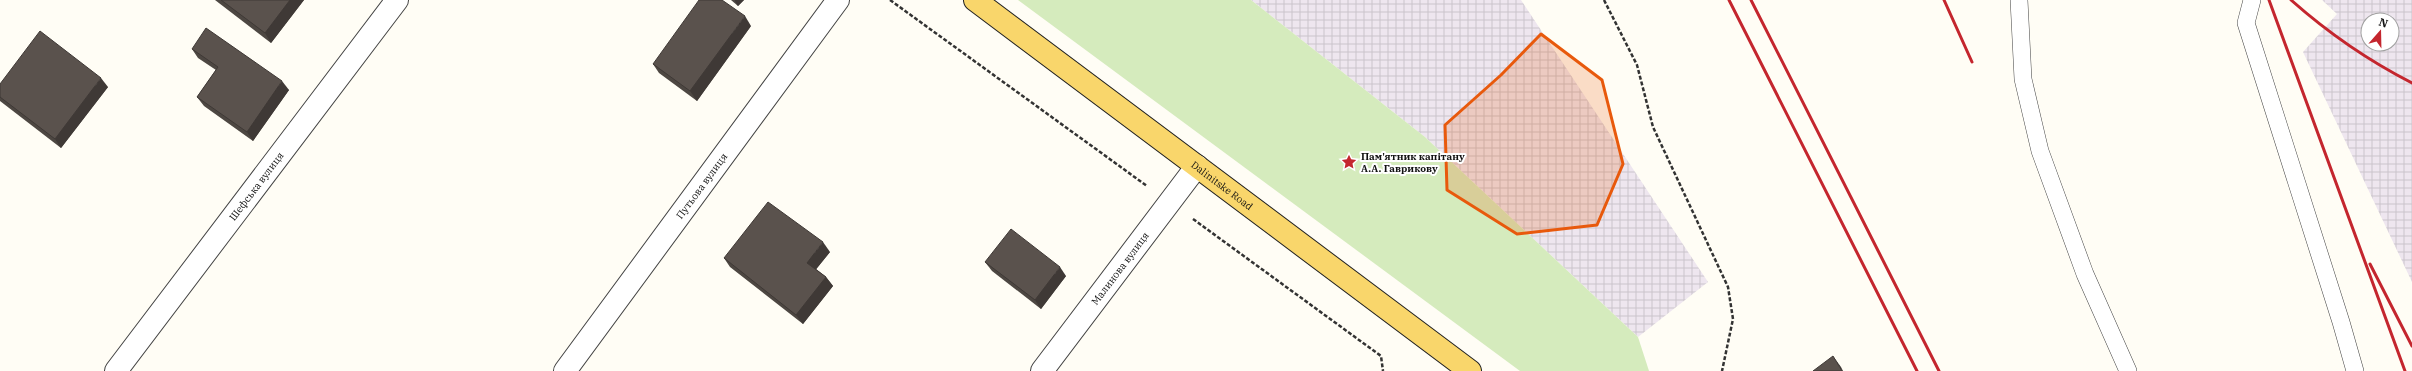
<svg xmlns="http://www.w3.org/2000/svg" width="2412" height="371" font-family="'IBM Plex Serif',serif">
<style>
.industrial{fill:url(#industrial-grid);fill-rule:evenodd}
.grass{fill:#d5ebbd}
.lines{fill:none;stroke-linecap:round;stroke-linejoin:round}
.service-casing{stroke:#444;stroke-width:18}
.minor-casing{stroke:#444;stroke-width:24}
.primary-casing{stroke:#222;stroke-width:24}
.path{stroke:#333;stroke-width:2.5;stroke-dasharray:4 2;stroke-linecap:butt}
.service{stroke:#fff;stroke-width:17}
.minor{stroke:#fff;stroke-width:22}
.primary{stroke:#f9d66b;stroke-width:22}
.rail{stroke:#c4262e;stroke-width:3}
.wall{fill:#4d4742}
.shaded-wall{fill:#3f3936}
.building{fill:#5a524d;stroke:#3f3936}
.marked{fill:#e8590c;fill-opacity:0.2;stroke:#e8590c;stroke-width:3;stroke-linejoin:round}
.labels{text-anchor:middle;stroke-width:4;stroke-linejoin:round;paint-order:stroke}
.poi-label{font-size:10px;font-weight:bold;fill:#111;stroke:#fff;text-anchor:start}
.street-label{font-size:10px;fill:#111;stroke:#fff}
</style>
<defs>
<pattern id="industrial-grid" width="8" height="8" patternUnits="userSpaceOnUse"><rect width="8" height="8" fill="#eee6ef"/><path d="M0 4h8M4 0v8" fill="none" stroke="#cbc4cc"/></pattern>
</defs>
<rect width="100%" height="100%" fill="#fffdf5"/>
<g class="industrial">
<polygon points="1251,0 1521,0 1708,282 1638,337 1425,137"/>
<path d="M2322,0H2412V282L2303,52L2337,14ZM2368,20H2392V44H2368Z"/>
</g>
<polygon class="grass" points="1018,0 1251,0 1425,137 1638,337 1649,371 1520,371"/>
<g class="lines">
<g class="service-casing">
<g id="service">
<polyline points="2019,0 2023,79 2040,151 2085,274 2128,371"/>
<polyline points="2252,0 2246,23 2341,322 2355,371"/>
</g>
</g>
<g class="minor-casing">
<g id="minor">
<path id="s1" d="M116,371L397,0"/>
<path id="s2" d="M565,371L838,0"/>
<path id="s3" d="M1042,371L1197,166"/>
</g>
</g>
<g class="primary-casing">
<g id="primary">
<path id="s4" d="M975,0L1470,371"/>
</g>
</g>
<g class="path">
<polyline points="890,0 1147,186"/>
<polyline points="1604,0 1637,65 1653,127 1728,287 1733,319 1722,371"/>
<polyline points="1193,219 1381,356 1383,371"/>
</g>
<use href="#service" class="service"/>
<use href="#minor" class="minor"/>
<use href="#primary" class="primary"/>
<g class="rail">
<polyline points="1729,0 1917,371"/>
<polyline points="1751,0 1939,371"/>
<polyline points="1944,0 1972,62"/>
<polyline points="2269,0 2405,371"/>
<path d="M2291,0C2327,32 2369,61 2412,83"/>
<polyline points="2370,264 2412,346"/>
</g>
</g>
<g class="wall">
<polygon points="215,0 304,0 271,43"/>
<polygon points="731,0 744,0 738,6"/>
<polygon points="751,26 697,101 659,73 653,64"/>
<polygon points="192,49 289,90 253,141 204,106 197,97 216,70 198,58"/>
<polygon points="0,84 108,87 61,148 0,101"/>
<polygon points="830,252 816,269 826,277 833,286 803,324 730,267 724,258"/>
<polygon points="985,262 1066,276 1041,309 992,271"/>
</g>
<g class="shaded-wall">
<polygon points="290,0 304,0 271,43 265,33"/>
<polygon points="735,0 744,0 738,6 735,1"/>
<polygon points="745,16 751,26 697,101 690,91"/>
<polygon points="101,78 108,87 61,148 55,139"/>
<polygon points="282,81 289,90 253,141 247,132"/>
<polygon points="823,242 830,252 814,272 807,263"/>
<polygon points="1060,267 1066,276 1041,309 1035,300"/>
<polygon points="826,277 833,286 803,324 796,315"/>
<polygon points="1833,356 1841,367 1843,371 1842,371"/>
</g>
<g class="building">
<polygon points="221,0 290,0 265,33"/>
<polygon points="699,0 722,0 745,16 690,91 653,64"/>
<polygon points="206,28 282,81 247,132 197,97 218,67 192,49"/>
<polygon points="40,31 101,78 55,139 0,97 0,84"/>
<polygon points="768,202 823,242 807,263 826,277 796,315 724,258"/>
<polygon points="1011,229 1060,267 1035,300 985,262"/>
<polygon points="1833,356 1842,371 1813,371"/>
</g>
<path class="marked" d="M1541,34L1602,80L1623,164L1597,225L1517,234L1447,190L1445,125L1501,75Z"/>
<defs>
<g id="sight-bare" transform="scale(1.2)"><path d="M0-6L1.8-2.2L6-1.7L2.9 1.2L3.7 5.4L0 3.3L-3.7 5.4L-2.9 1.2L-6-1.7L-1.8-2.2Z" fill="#c4262e" stroke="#fff" stroke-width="2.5" paint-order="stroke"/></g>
</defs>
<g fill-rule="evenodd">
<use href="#sight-bare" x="1349" y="162"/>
</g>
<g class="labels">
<g class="poi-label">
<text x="1361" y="160">Пам'ятник капітану<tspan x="1361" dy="12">А.А. Гаврикову</tspan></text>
</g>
<g class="street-label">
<text dy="4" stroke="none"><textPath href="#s1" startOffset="232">Шефська вулиця</textPath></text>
<text dy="4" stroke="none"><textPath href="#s4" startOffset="309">Dalinitske Road</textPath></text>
<text dy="4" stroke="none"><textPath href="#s2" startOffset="230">Путьова вулиця</textPath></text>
<text dy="4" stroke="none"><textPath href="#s3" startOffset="129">Малинова вулиця</textPath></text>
</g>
</g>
<g transform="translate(2380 32) rotate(20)"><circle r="19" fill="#ffffff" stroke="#a0a0a0"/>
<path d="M0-3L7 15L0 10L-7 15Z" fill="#c4262e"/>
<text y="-6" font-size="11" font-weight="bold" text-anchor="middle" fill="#111111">N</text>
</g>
</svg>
